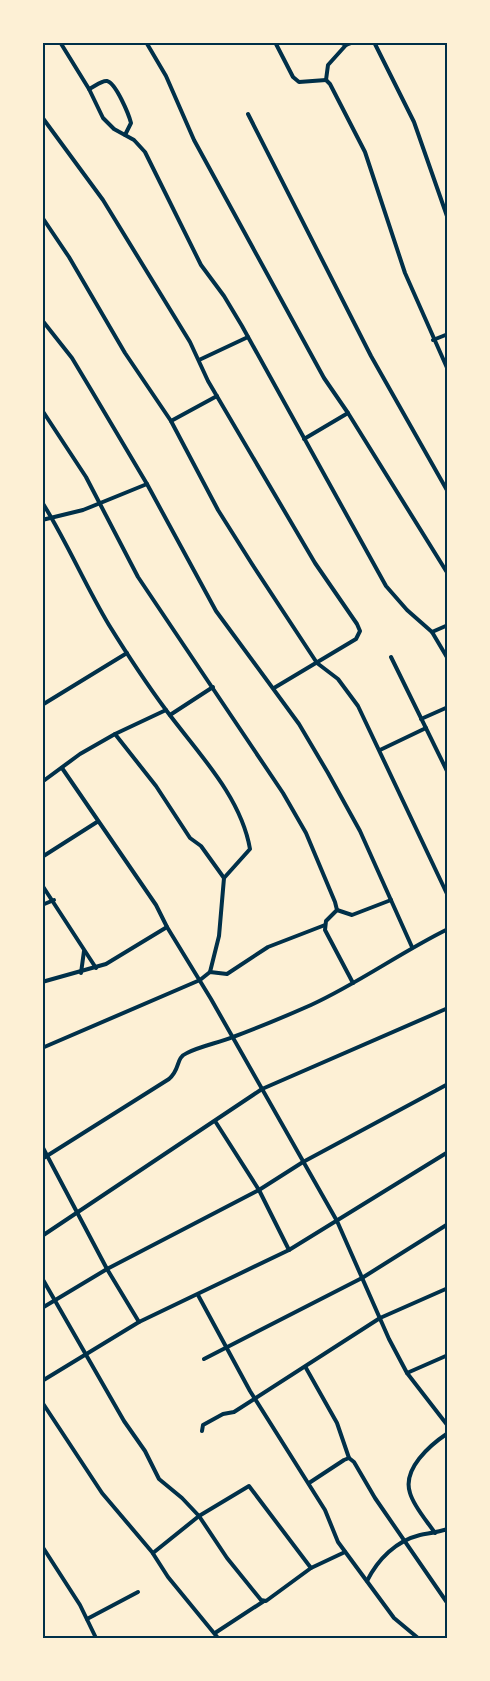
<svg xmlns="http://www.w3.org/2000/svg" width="490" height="1681" font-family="'Asap Condensed',sans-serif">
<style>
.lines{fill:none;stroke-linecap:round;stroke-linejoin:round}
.minor{stroke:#003049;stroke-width:4}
.neatline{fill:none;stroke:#003049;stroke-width:2}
</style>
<rect width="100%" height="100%" fill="#fdf0d5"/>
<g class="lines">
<g class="minor">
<polyline points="60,42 89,89 103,118 114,129 134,140 145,152 201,265 224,296 242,326 386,586 407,610 432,632 448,659"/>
<polyline points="146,42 166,76 194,140 324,378 348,413 448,574"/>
<polyline points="275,42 293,77 299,82 326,80"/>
<polyline points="339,42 346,45 354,42"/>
<polyline points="374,42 414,122 448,219"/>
<polyline points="326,80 330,84 365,152 405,273 448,370"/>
<polyline points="326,80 328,65 346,45"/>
<path d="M89,89C94,87 102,80 107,81C116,83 129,115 131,123L125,135"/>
<polyline points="248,114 371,356 448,492"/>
<polyline points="42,117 103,200 190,342 208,381 315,563 357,624 360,631 356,639 274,688"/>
<polyline points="42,217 69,257 125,353 171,421 218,510 252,564 317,663 338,679 358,706 448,896"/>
<polyline points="42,320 72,358 93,393 147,484 216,611 299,724 328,773 360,831 412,947"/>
<polyline points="433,340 448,334"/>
<polyline points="199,360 248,337"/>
<polyline points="42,410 86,477 138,577 283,793 306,833 335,902 337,910 326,921 325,930 353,983"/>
<polyline points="171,421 217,396"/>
<polyline points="304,439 348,413"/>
<path d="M42,502C67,542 85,585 109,625C127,654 146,683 166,710C197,752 241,796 250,849L224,878L219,936L210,972"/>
<polyline points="42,520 83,510 147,484"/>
<polyline points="43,619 42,619 43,619"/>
<polyline points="432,632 448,625"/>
<polyline points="391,657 448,773"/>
<polyline points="42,705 127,653"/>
<polyline points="170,715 213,687"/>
<polyline points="421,719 448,707"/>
<polyline points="115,734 156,786 190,838 201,846 224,878"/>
<polyline points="380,750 426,728"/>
<polyline points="62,768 156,905 167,927 211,999 337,1221 389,1339 407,1373 448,1426"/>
<polyline points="42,782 80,754 115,734 166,710"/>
<polyline points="42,857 97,822"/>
<polyline points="42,885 96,968"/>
<polyline points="42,905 54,900"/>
<polyline points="337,910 352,915 391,900"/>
<polyline points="81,973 84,951"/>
<polyline points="42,982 106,964 167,927"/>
<polyline points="42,1048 200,980 210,972 227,974 268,947 325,925"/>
<polyline points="215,1121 259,1190 289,1250"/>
<polyline points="42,1146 107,1269 139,1322"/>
<path d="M42,1159L169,1079C181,1069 175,1058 187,1053C201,1046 218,1043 233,1037C260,1027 286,1016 311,1005C359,983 401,952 448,929"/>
<polyline points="42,1236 262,1089 448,1008"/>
<polyline points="42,1278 124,1421 145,1451 159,1479 182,1498 199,1516 227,1558 261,1600 266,1601 311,1568 345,1552"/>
<polyline points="198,1295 250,1391 325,1510 338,1542 394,1618 418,1638"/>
<polyline points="42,1308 107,1269 259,1190 303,1162 448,1084"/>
<polyline points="204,1359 362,1278 448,1224"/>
<polyline points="306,1368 337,1423 349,1458"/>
<polyline points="407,1373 448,1355"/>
<polyline points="42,1381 139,1322 289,1250 448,1152"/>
<polyline points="42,1402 102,1493 152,1552 168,1577 218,1638"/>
<polyline points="202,1431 203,1425 223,1414 234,1412 380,1318 448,1288"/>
<polyline points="309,1483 344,1460 349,1458 354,1462 375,1498 448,1604"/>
<path d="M435,1533C427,1521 414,1507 410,1493C402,1469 430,1445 448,1433"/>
<polyline points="42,1546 80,1605 96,1638"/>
<polyline points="153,1553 199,1516 249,1486 311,1568"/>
<path d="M367,1581C378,1559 396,1541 420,1535C430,1533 438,1532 448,1529"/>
<polyline points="87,1619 138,1592"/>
<polyline points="215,1633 264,1601"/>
</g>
</g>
<rect width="490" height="1681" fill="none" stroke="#fdf0d5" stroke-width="88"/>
<rect x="44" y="44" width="402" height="1593" class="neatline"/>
</svg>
